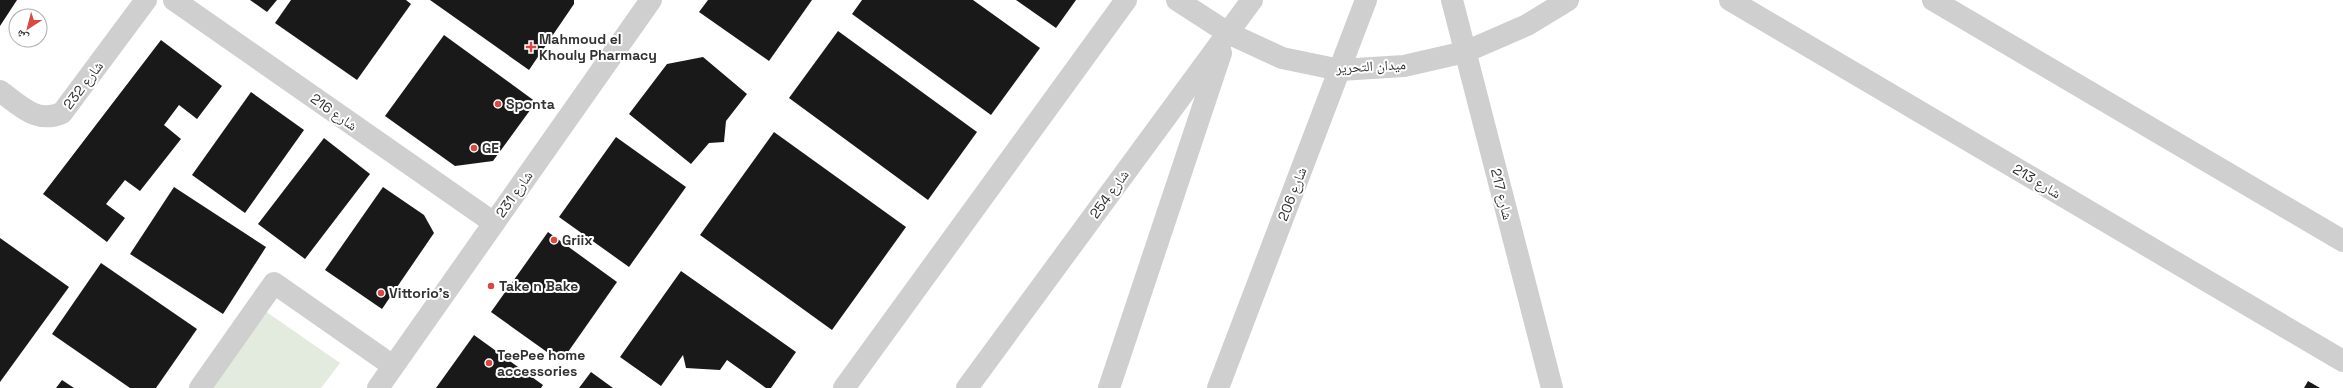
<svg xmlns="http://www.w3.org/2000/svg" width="2343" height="388" font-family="'Space Grotesk','Noto Naskh Arabic',sans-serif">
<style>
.green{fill:#e3eade}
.building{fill:#191919}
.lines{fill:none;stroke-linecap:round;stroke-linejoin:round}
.minor{stroke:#cfcfcf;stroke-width:22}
.poi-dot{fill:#da4842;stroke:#fff;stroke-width:1.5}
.labels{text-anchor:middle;stroke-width:4;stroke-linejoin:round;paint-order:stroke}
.poi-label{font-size:14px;font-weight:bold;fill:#323232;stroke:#fff;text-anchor:start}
.street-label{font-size:14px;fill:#323232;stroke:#fff}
</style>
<rect width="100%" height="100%" fill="#fff"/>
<polygon class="green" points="265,311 340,363 321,388 211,388"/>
<g class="building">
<polygon points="0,0 17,0 0,26"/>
<polygon points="250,0 277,0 267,12"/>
<polygon points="291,0 406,0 411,4 357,80 275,23"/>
<polygon points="430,0 574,0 574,4 529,70"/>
<polygon points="708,0 812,0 769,61 699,12"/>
<polygon points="862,0 973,0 1040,48 991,115 852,14"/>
<polygon points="1016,0 1076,0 1056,28"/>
<polygon points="838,31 977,132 928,200 789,98"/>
<polygon points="444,35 536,102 493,161 455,166 385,116"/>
<polygon points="161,40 222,86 197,119 179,105 164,125 181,139 140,191 125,180 106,204 125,218 107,242 43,194"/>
<polygon points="703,57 747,94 726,121 724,142 709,143 691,164 629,114 667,64"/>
<polygon points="251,92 304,130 245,213 192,175"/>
<polygon points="774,132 906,227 832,330 700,235"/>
<polygon points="616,137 686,187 629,267 559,217"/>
<polygon points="324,138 370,174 305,259 258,224"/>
<polygon points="174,187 266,247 223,314 130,254"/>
<polygon points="383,187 424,215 434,233 382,309 325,270"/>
<polygon points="548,232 617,282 561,362 491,312"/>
<polygon points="0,238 69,287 0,382"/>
<polygon points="101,263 197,329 156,388 130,388 52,334"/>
<polygon points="681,271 796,352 771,388 766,388 727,360 720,370 686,368 683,355 661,386 620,357"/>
<polygon points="474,335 543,385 541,388 436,388"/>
<polygon points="591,372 613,388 579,388"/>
<polygon points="62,380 74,388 56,388"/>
<polygon points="2308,381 2320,388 2304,388"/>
</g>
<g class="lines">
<g class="minor">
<polyline points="174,0 494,223"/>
<polyline points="1177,0 1228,33 1282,58 1340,70 1404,66 1465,52 1527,25 1568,0"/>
<polyline points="1452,0 1552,388"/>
<polyline points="1730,0 2343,361"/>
<polyline points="1933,0 2343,241"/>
<path d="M0,91C21,106 36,124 62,113L146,0"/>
<polyline points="200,388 274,283 393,366"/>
<polyline points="378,388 651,0"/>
<polyline points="844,388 1126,0"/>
<polyline points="967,388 1252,0"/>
<polyline points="1109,388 1221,53"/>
<polyline points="1218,388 1366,0"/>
</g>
</g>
<g class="poi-dot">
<path d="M529 41h4v4h4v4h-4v4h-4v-4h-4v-4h4z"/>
<circle cx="498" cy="104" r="4"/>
<circle cx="474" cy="148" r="4"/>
<circle cx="554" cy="240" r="4"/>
<circle cx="491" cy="286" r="4"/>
<circle cx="381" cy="293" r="4"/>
<circle cx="489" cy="363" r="4"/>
</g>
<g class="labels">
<g class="poi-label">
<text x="539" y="44">Mahmoud el<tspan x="539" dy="16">Khouly Pharmacy</tspan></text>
<text x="506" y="109">Sponta</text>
<text x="482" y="153">GE</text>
<text x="562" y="245">Griix</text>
<text x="499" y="291">Take n Bake</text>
<text x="389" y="298">Vittorio's</text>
<text x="497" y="360">TeePee home<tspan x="497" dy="16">accessories</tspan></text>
</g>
<g class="street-label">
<text transform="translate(1371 66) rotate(-3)" y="5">ميدان التحرير</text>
<text transform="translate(83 85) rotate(-53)" y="5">شارع 232</text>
<text transform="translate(334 112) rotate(35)" y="5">شارع 216</text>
<text transform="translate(2037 181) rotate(31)" y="5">شارع 213</text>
<text transform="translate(514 194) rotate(-55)" y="5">شارع 231</text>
<text transform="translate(1109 194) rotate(-54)" y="5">شارع 254</text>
<text transform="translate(1292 194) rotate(-69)" y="5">شارع 206</text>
<text transform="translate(1502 194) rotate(76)" y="5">شارع 217</text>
</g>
</g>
<g transform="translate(28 28) rotate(216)"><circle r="19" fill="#ffffff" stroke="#adadad"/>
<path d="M0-3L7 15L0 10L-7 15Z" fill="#da4842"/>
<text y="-6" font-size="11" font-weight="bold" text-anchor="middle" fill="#323232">ش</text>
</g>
</svg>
